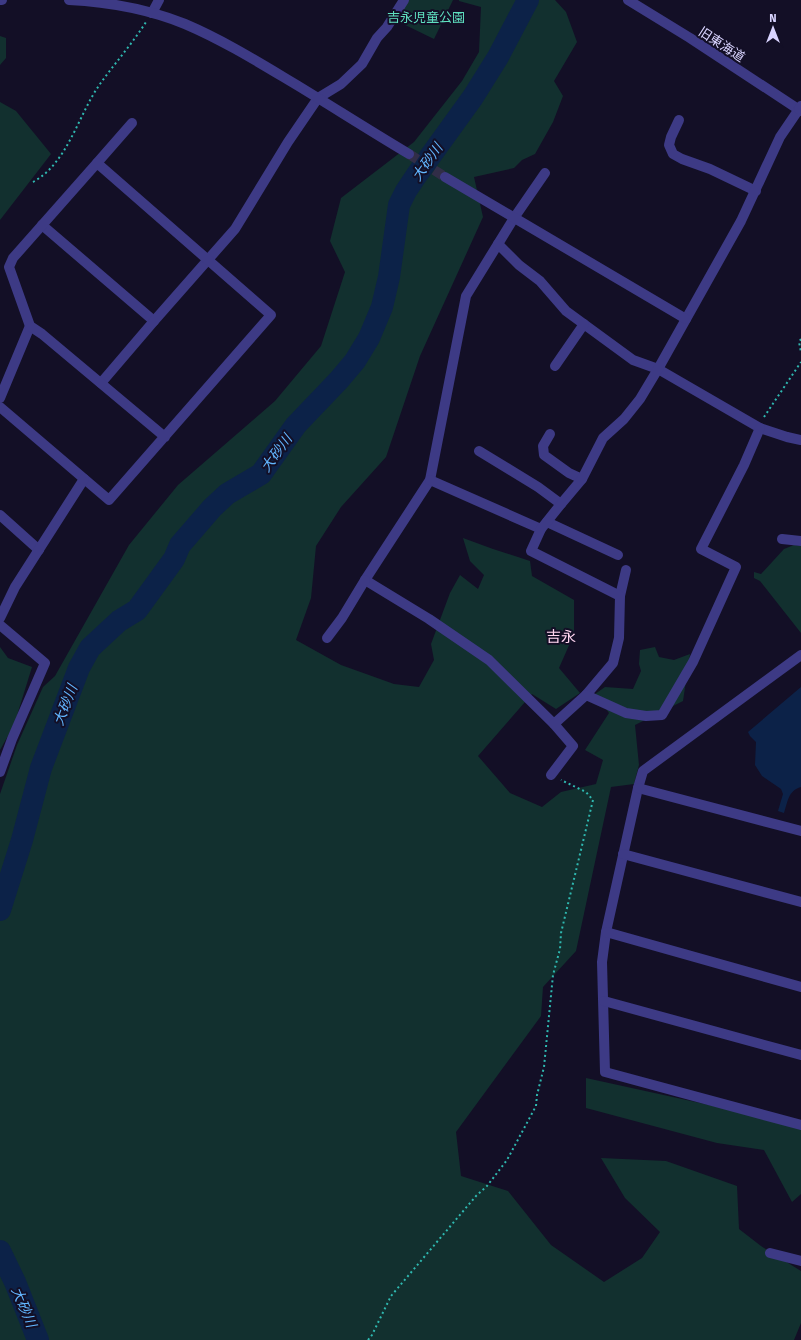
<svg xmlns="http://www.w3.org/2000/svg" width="801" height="1340" font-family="'Fira Sans','Noto Sans JP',sans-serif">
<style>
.green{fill:#12302f}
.water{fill:#0c2248}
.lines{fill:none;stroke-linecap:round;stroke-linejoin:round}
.river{stroke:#0c2248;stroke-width:22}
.tertiary-tunnel{stroke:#312d47;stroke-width:10;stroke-dasharray:10 5;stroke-linecap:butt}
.path{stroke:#2fb8b0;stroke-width:2;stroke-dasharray:2 3;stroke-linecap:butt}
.minor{stroke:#3d3a85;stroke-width:10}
.tertiary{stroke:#3d3a85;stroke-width:10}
.labels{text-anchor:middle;stroke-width:4;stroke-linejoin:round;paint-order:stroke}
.park-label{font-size:13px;fill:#5fe0c0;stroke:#130f26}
.street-label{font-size:13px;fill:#d9d4ff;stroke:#130f26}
.water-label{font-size:14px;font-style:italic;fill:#62b6ff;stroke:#130f26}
.quarter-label{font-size:15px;fill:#ffd6f0;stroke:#130f26}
</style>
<rect width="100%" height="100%" fill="#130f26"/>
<g class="green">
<polygon points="408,0 453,0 434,39 397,21"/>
<polygon points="459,0 555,0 566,12 577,42 554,81 563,96 553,122 535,154 522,160 514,168 474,177 483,217 420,356 386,457 341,507 316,546 311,598 296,640 341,665 394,684 419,687 434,660 431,644 450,593 460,575 478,589 484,575 470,561 463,538 493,549 530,561 532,576 574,600 574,634 559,668 580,693 556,709 532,694 478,756 510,793 542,807 561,792 596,784 603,760 585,750 609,713 595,694 605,687 633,689 641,671 639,664 640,650 655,647 659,657 674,660 690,654 683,701 635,725 639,765 634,784 611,787 576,951 543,987 541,1016 456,1132 461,1176 508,1191 551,1245 604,1282 642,1258 660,1232 625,1198 601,1158 666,1161 737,1186 739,1229 761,1246 801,1271 801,1323 794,1340 0,1340 0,794 17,745 43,687 55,676 129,545 178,485 275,401 321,346 345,272 330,241 341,198 414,142 462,81 479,52 481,7 459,1"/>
<polygon points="0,36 6,38 6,58 0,65"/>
<polygon points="0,102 16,111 51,154 0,220"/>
<polygon points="794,545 801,546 801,633 760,581 754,578 754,572 761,574 784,549"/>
<polygon points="0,647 8,658 32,667 14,725 0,750"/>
<polygon points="586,1078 801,1125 801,1194 792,1202 764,1150 717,1143 586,1108"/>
</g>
<path class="water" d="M801,687V787C788,791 788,801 784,813L778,811L783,794L781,789L762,776L755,765L756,742L750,736L748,732Z"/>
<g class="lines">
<g class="river">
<polyline points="0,910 22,840 41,768 79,668 90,648 119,621 137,610 174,559 180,545 212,508 227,494 261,474 296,425 339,380 355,361 369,338 382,307 389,277 399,205 406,191 416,176 473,97 498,57 528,0"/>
<polyline points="0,1251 15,1282 38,1340"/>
</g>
<polyline class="tertiary-tunnel" points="409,154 445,177"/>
<g class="path">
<path d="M33,182C68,163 78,115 100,84C115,63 132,44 146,22"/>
<polyline points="801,339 799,342 801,352"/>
<polyline points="764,417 801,362"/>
<polyline points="368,1340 372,1335 391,1296 476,1196 487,1186 507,1160 536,1106 537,1095 544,1067 553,975 560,949 561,933 593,800 586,792 561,780"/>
</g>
<g class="minor">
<polyline points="628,0 690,38 801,111"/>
<polyline points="152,13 159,0"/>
<polyline points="679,120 671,137 669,145 673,154 682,159 710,169 756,191"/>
<polyline points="97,163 132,123"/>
<polyline points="545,173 514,218 466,296 430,480 365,580 429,619 489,660 554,724"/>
<polyline points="42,225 154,321"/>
<polyline points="498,244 519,265 540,281 566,311 633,360 658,369 760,428 787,437 801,440"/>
<polyline points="555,366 584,324"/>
<polyline points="101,383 154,321 235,229 288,142 318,98 341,84 362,64 377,38 387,27 404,0"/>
<polyline points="0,398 30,326"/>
<polyline points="0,407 109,500 271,315 97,163 13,258 9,267 30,326 42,334 165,437"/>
<polyline points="550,434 543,446 544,455 569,473 582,479"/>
<polyline points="479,451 538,487 561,504"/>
<polyline points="430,480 541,529"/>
<polyline points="0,515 39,550"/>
<polyline points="547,522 618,555"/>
<polyline points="782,539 801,541"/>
<polyline points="620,596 626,570"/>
<polyline points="0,618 15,587 84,479"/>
<polyline points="0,625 45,663 12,739 0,772"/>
<polyline points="327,638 342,618 365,580"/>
<polyline points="801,655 643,771 638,788 606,932 602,962 605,1072 801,1125"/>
<polyline points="586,695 613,663 619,638 620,596 531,551 541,529 561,504 582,479 603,438 624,419 640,399 658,369 741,221 780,137 799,109"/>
<polyline points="551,775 573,746 554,724 586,695 626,713 646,716 662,715 693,662 736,567 701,549 744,465 760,428"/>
<polyline points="638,788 801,831"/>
<polyline points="623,854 801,902"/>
<polyline points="606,932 801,987"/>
<polyline points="604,1001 801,1055"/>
<polyline points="770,1253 801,1261"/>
</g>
<g class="tertiary">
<polyline points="0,0 2,0"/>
<path d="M69,0C108,2 148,9 185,24C225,41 263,65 300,87C336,109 372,132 409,154"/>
<polyline points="799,109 801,106"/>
<polyline points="445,177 686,319"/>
</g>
</g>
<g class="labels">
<g class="park-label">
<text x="426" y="22">吉永児童公園</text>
</g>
<g class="street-label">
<text transform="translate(722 44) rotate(33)" y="5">旧東海道</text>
</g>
<g class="water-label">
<text transform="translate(427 162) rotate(-55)" y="5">大砂川</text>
<text transform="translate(276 453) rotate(-54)" y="5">大砂川</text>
<text transform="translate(65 705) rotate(-69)" y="5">大砂川</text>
<text transform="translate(24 1307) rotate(67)" y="5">大砂川</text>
</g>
<g class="quarter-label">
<text x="561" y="642">吉永</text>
</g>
</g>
<g transform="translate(773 28)" stroke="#130f26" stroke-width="3" paint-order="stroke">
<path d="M0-3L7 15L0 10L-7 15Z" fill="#d9d4ff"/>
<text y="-6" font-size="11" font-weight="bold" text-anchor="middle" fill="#d9d4ff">N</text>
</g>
</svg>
